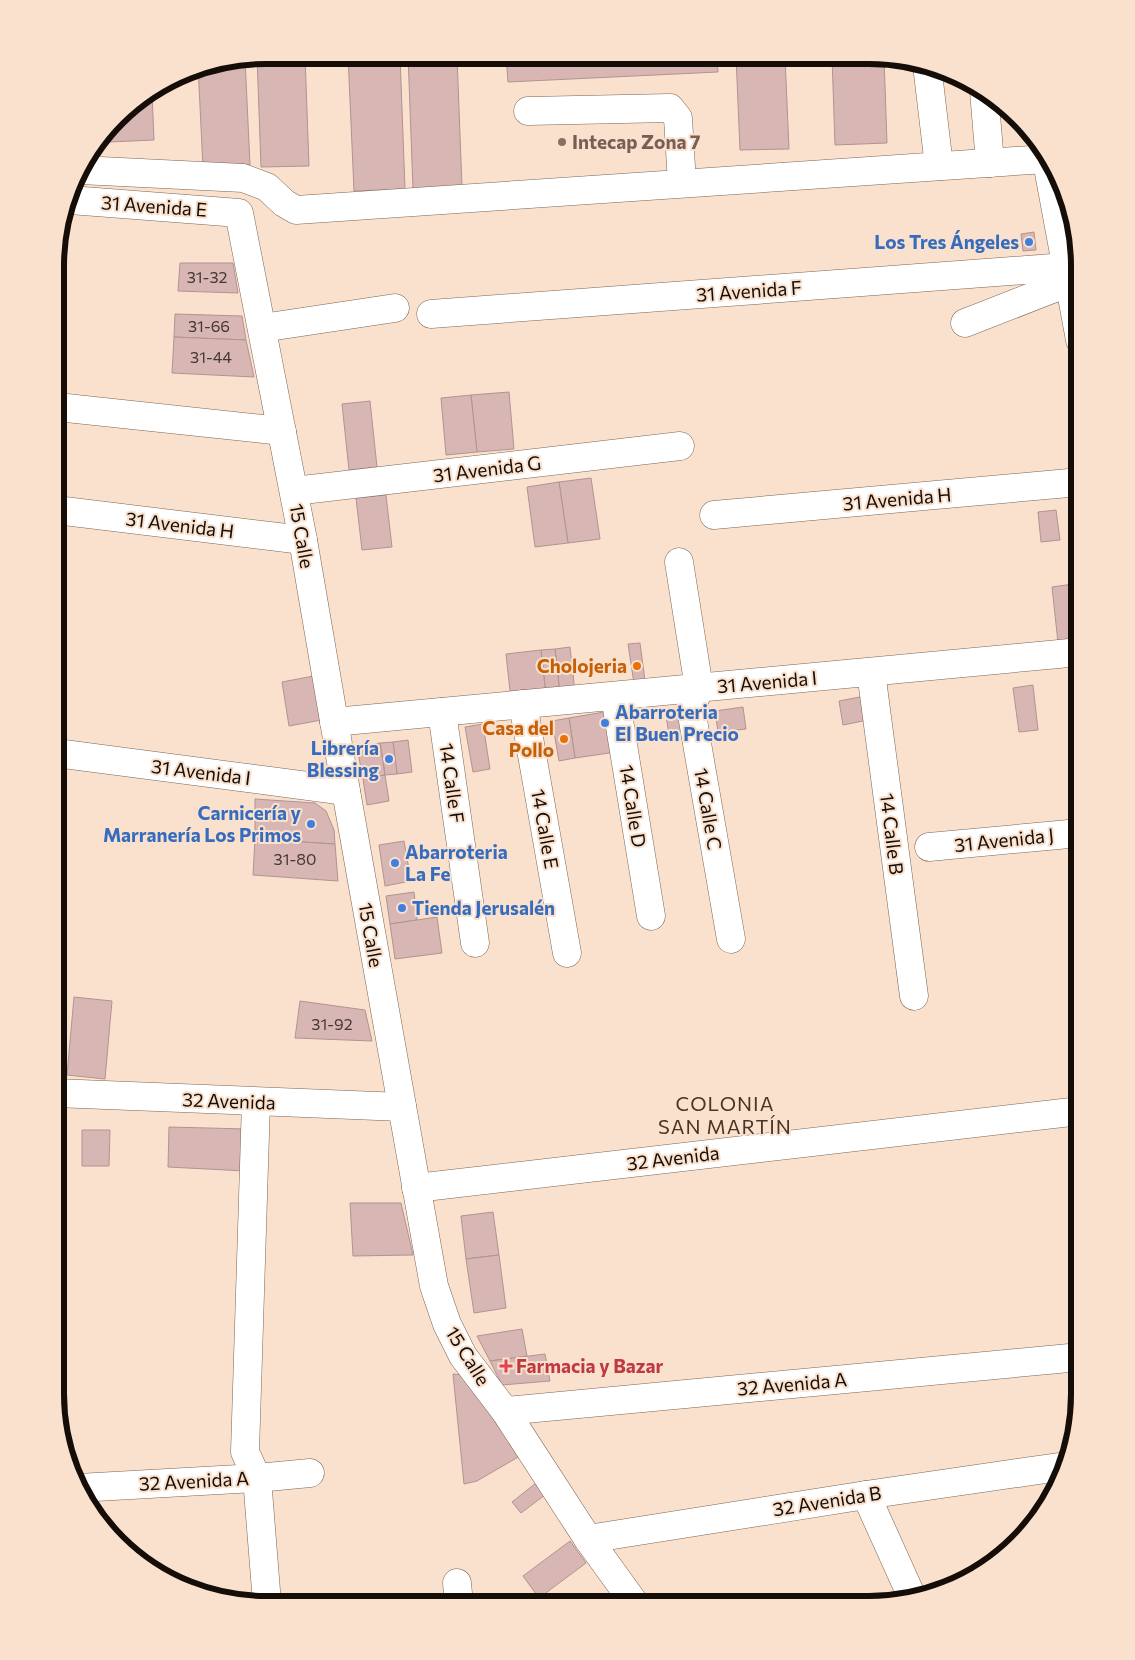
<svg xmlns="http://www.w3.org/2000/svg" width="1135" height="1660" font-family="Commissioner,sans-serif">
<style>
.building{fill:#d7b6b4;stroke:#b39391}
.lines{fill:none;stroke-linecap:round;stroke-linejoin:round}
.minor-casing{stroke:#7b6554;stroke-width:29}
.minor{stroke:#fff;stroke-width:28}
.education-dot{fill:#8d6e63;stroke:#fae1cd;stroke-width:2}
.shop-dot{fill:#3f7fe0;stroke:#fae1cd;stroke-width:2}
.food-dot{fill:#e8710a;stroke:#fae1cd;stroke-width:2}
.health-dot{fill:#e0444e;stroke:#fae1cd;stroke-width:2}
.labels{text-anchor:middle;stroke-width:4;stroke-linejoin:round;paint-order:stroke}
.number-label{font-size:16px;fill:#463732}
.education-label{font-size:19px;font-weight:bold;fill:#785e54;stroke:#fae1cd;text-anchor:start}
.street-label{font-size:19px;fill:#150d07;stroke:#fae1cd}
.shop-label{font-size:19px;font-weight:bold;fill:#366cbe;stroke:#fae1cd;text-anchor:end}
.food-label{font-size:19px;font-weight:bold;fill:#c56008;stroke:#fae1cd;text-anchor:end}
.health-label{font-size:19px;font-weight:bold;fill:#be3a42;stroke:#fae1cd;text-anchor:start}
.neighbourhood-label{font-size:20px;letter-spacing:1px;fill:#493626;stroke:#fae1cd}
.rim{fill:none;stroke:#150d07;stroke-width:6}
</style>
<rect width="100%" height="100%" fill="#fae1cd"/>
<g class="building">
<polygon points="265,55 305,55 309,166 261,167 257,56"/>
<polygon points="348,55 400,55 405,189 354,191"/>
<polygon points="408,55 457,56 462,187 413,189"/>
<polygon points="506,56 717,56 718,72 508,82"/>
<polygon points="736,56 785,57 789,149 740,150"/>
<polygon points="832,57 884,57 887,143 835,145"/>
<polygon points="245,58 250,165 203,167 198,66"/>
<polygon points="152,92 154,140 110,142 110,128 127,107"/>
<polygon points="1034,232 1036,250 1023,251 1021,234"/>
<polygon points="180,263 233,263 238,293 178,291"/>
<polygon points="175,314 242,316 246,340 174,337"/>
<polygon points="174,337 246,340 254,377 172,373"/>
<polygon points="509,392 514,449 477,452 471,395"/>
<polygon points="471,395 477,452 446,455 441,398"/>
<polygon points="370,401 377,467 349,470 342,404"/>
<polygon points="591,478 600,539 568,543 559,482"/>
<polygon points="559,482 568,543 535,547 527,487"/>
<polygon points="386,495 392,547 362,550 356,498"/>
<polygon points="1056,510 1060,540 1041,542 1038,512"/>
<polygon points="1080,583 1080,649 1059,652 1052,587"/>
<polygon points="640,643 646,688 635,690 628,644"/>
<polygon points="570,647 575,692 560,694 555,649"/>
<polygon points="555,649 560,694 546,696 541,650"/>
<polygon points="541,650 546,696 511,700 506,654"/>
<polygon points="319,675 327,719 289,726 282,682"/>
<polygon points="1033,685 1038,730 1019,732 1013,688"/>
<polygon points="865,696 868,720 843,725 839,701"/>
<polygon points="743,707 746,729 718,732 715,711"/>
<polygon points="610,711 616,752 575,758 569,718"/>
<polygon points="685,712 688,730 669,734 666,716"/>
<polygon points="569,718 575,758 559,761 552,721"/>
<polygon points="483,724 490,769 473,772 465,727"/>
<polygon points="408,740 412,772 397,774 393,742"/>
<polygon points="393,742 397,774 385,775 380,743"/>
<polygon points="380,743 385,775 363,779 357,747"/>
<polygon points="385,775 389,801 367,805 363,779"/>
<polygon points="255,799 315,803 326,811 334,830 335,844 255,839"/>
<polygon points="255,839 335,844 338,881 253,875"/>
<polygon points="404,841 411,881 385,886 379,845"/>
<polygon points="414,892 417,920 390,924 386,896"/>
<polygon points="437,917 442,953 395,959 390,924"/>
<polygon points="74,997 112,1001 105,1079 67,1075"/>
<polygon points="300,1001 365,1010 372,1041 295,1038"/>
<polygon points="169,1127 247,1129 245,1171 168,1167"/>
<polygon points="82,1130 110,1130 109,1166 82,1166"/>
<polygon points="350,1203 401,1203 413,1255 353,1256"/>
<polygon points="493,1212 499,1255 466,1259 461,1216"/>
<polygon points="499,1255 506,1308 474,1313 466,1259"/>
<polygon points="522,1329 527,1356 490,1361 477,1336"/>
<polygon points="545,1354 550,1381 502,1385 490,1361"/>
<polygon points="453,1374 464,1375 520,1456 477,1481 464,1484"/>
<polygon points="536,1483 545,1495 521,1513 512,1502"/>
<polygon points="570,1541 586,1563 539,1598 523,1576"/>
</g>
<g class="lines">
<g class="minor-casing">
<g id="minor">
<polyline points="927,65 939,166"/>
<polyline points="984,91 990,163"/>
<polyline points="528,111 670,108 678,118 682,183"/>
<polyline points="1045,151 1080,340"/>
<polyline points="80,170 243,178 267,187 284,203 296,210 1046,159"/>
<polyline points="70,200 239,213 303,540 346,791 434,1286 447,1324 463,1356 505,1411 588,1539 635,1604"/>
<polyline points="431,314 1066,267"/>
<polyline points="965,323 1070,282"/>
<polyline points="262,328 395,308"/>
<polyline points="57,407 282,431"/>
<polyline points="294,491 680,446"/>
<polyline points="56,510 303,540"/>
<polyline points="714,515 1080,482"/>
<polyline points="679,562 699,688 691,709 731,939"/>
<polyline points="871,672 914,996"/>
<polyline points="615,696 651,916"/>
<polyline points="523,704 567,953"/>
<polyline points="442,712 475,943"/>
<polyline points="334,722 1080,652"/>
<polyline points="56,753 346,791"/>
<polyline points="929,847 1080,833"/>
<polyline points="55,1093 402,1107"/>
<polyline points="256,1102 245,1452 257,1478 267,1603"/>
<polyline points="416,1188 1080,1111"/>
<polyline points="505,1411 1080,1357"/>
<polyline points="78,1488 257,1478 310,1473"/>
<polyline points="866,1495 912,1597"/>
<polyline points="588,1539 866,1495 1066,1466"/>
<polyline points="457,1583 459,1604"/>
</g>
</g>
<use href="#minor" class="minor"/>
</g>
<circle class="education-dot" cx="562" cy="142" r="5"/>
<g class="shop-dot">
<circle cx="1029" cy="242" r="5"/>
<circle cx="605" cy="723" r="5"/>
<circle cx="389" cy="759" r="5"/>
<circle cx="311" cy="824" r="5"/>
<circle cx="395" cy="863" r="5"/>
<circle cx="402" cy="908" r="5"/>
</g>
<g class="food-dot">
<circle cx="637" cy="666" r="5"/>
<circle cx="564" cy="739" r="5"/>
</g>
<path class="health-dot" d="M503.5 1358.5h5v5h5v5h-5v5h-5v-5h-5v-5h5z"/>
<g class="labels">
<g class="number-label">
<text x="207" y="283">31-32</text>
<text x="209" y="332">31-66</text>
<text x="211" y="363">31-44</text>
<text x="295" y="865">31-80</text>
<text x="332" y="1030">31-92</text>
</g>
<g class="education-label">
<text x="572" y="149">Intecap Zona 7</text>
</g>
<g class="street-label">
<text transform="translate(154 206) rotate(4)" y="7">31 Avenida E</text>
<text transform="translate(749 291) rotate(-4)" y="7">31 Avenida F</text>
<text transform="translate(487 469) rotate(-7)" y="7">31 Avenida G</text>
<text transform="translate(897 499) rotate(-5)" y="7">31 Avenida H</text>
<text transform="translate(180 525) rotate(7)" y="7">31 Avenida H</text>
<text transform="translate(302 536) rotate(80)" y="7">15 Calle</text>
<text transform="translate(767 682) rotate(-5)" y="7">31 Avenida I</text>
<text transform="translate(201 772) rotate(7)" y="7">31 Avenida I</text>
<text transform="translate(452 783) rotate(82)" y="7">14 Calle F</text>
<text transform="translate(633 806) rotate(81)" y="7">14 Calle D</text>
<text transform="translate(708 809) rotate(80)" y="7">14 Calle C</text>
<text transform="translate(545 829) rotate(80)" y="7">14 Calle E</text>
<text transform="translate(892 834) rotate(83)" y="7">14 Calle B</text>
<text transform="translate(1004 840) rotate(-6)" y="7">31 Avenida J</text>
<text transform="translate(371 935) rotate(80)" y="7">15 Calle</text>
<text transform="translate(229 1101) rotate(2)" y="7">32 Avenida</text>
<text transform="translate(673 1158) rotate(-7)" y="7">32 Avenida</text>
<text transform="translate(468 1356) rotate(58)" y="7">15 Calle</text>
<text transform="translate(792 1384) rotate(-5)" y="7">32 Avenida A</text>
<text transform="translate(194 1481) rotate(-3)" y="7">32 Avenida A</text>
<text transform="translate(827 1501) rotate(-9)" y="7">32 Avenida B</text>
</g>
<g class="shop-label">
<text x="1019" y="249">Los Tres Ángeles</text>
<text x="615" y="719" text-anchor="start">Abarroteria<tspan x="615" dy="22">El Buen Precio</tspan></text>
<text x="379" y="755">Librería<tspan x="379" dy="22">Blessing</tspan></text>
<text x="301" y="820">Carnicería y<tspan x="301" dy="22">Marranería Los Primos</tspan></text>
<text x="405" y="859" text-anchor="start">Abarroteria<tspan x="405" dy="22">La Fe</tspan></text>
<text x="412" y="915" text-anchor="start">Tienda Jerusalén</text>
</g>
<g class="food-label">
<text x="627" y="673">Cholojeria</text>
<text x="554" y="735">Casa del<tspan x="554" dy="22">Pollo</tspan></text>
</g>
<g class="health-label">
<text x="516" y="1373">Farmacia y Bazar</text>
</g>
<g class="neighbourhood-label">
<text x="725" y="1111">COLONIA<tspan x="725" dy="23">SAN MARTÍN</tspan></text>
</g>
</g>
<path d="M0 0H1135V1660H0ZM266 64H869A202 202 0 0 1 1071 266V1394A202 202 0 0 1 869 1596H266A202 202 0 0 1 64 1394V266A202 202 0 0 1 266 64Z" fill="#fae1cd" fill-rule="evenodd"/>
<path class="rim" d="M266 64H869A202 202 0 0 1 1071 266V1394A202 202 0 0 1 869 1596H266A202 202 0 0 1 64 1394V266A202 202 0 0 1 266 64Z"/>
</svg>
